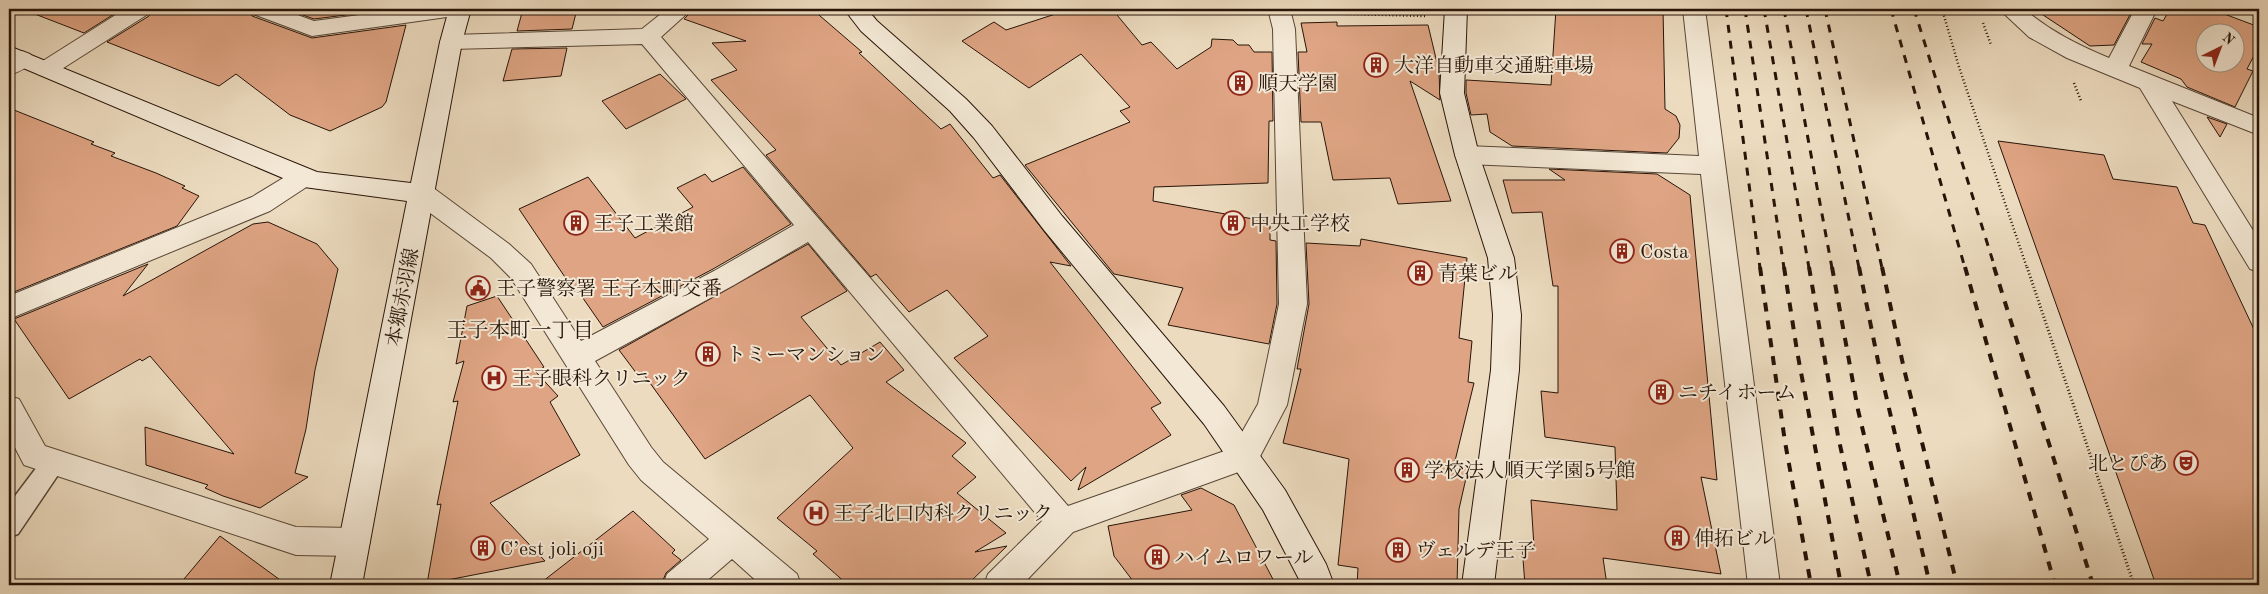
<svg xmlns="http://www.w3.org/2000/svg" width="2268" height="594" font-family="'Old Standard TT','Noto Serif JP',serif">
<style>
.building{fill:#dea483;stroke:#271408;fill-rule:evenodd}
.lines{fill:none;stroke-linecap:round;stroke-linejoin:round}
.lane-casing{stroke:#584636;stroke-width:3}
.street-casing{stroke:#584636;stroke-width:2}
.secondary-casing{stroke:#271408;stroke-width:2}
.path-far1{stroke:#271408;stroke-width:2.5;stroke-dasharray:1 2.5;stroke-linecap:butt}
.path{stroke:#271408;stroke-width:3;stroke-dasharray:1 2.5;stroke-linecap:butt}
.lane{fill:#f3e8d5;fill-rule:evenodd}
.street{fill:#f3e8d5;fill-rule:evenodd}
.secondary{fill:#f3e8d5;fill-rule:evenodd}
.rail-far1{stroke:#271408;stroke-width:3;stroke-dasharray:8 8;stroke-linecap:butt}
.rail{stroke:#271408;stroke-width:4;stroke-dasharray:9 9;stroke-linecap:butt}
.labels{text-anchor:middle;stroke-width:4;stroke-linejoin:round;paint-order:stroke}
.poi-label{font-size:20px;fill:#271408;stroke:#f3e8d5;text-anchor:start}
.street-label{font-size:20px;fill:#271408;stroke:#f3e8d5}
.neighbourhood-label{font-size:21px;fill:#271408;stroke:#f3e8d5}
</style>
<rect width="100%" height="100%" fill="#ecdbbf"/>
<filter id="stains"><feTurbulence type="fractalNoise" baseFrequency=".004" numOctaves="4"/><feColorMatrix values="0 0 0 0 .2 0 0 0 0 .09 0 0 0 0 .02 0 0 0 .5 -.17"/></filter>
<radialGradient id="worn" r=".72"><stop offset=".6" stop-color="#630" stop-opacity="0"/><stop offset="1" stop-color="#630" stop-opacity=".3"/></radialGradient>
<g class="building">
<polygon points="28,9 122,9 84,33 27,11"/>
<polygon points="153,9 248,9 252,16 312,38 406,25 386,102 382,107 330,131 290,115 236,74 219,86 107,42 149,16"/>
<polygon points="286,9 393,9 314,19"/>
<polygon points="523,9 577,9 572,29 517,31"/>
<polygon points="694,9 812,9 862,52 859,53 941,129 950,124 993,178 1000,175 1071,266 1050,262 1161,403 1151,408 1171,435 1078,490 1086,467 1071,481 954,358 988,336 947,290 909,312 876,274 871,277 766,155 776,150 711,80 737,70 712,43 746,41 684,19"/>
<polygon points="1071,9 1112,9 1142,45 1151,42 1177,69 1211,47 1212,39 1233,40 1238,45 1249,45 1254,52 1272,52 1273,121 1269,121 1268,183 1154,187 1153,201 1270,222 1270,240 1276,241 1277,304 1269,344 1168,325 1183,288 1114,274 1025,165 1130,122 1120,111 1130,107 1081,54 1029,88 962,41 994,22 1006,30"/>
<polygon points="1556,9 1663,9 1665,109 1676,116 1680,125 1679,138 1667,153 1512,146 1490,132 1487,114 1471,115 1466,93 1466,80 1551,85"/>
<polygon points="2034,9 2133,9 2114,45 2090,46"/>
<path d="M2170,9H2211L2259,27V46L2247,69L2253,71L2235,107L2187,87L2181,79L2141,62L2152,44H2142L2155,18L2163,21ZM2206,32H2236V62H2206Z"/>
<polygon points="1337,22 1337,26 1428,25 1439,71 1440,100 1410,81 1451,201 1398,204 1390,178 1333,180 1321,122 1301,122 1298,52 1307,52 1301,23"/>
<polygon points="567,48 561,76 503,81 512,49"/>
<polygon points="660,74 686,99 626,129 602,101"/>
<polygon points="9,108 94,142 91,144 115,153 111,156 156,173 185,186 182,188 199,196 177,226 9,294"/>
<polygon points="2207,117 2227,124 2220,137"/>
<polygon points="1998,141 2104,155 2113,179 2177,187 2193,223 2205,225 2259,340 2259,585 2156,585"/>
<polygon points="743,167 791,224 713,269 603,327 578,291 575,292 519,209 588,177 635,238 693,207 677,188 705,174 712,182"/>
<polygon points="1549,169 1657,174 1690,195 1717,480 1701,477 1721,574 1603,558 1607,585 1525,585 1522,546 1534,547 1531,500 1617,510 1615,447 1545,437 1541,391 1558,393 1558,286 1553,286 1542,212 1512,213 1503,180 1565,180"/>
<polygon points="268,222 317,244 338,269 315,370 306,429 295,473 308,477 260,508 223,496 205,488 208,485 146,465 145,427 234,454 150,356 142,361 140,359 69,399 14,319 148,264 123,296 253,224"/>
<polygon points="1361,239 1467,258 1459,338 1472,341 1468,382 1474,383 1455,461 1469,465 1459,509 1457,585 1357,585 1358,568 1338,565 1349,459 1283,443 1301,369 1297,369 1309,304 1306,243 1360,246"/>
<polygon points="808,244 847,291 801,317 841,365 880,342 904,370 886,382 966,443 952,456 976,477 957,493 1006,533 975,552 1007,546 967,585 848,585 813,554 817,551 777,518 853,448 810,395 705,459 642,372 637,374 619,350"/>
<polygon points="497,296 544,367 536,372 558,396 550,402 580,455 490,503 545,561 427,584 441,504 437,505 458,401 453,402 464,361 456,364 467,306"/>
<polygon points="1201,488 1234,505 1276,585 1136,585 1114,556 1108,526 1192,510 1181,495"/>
<polygon points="633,511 675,550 672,553 681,560 666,573 661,585 538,585"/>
<polygon points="220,536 287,585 179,585"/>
</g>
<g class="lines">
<g class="lane-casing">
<polygon id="lane" points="54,452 62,455 66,462 62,469 18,534 9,537 9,504 46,455"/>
</g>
<g class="street-casing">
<g id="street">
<polygon points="125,9 151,9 148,14 54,74 46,77 38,74 34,69 38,64"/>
<polygon points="250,9 281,9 314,21 405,9 465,9 462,14 454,16 312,36 253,14"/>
<polygon points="667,9 692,9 661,37 1068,506 1233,448 1258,404 1279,304 1273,29 1268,9 1290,9 1295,29 1307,304 1287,405 1255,466 1073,532 1022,585 984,585 988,574 1042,521 808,242 734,285 595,361 651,447 663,462 797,574 801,585 761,585 732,559 702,585 663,585 667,574 709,539 641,480 629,465 511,278 491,258 414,201 410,194 414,187 423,185 432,187 509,244 531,264 581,341 714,271 794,225 642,44 451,49 443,47 440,42 443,37 451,35 642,29"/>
<polygon points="1683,9 1705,9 1780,585 1748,585 1701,174 1467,164 1458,161 1455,155 1458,149 1467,146 1699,156"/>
<path d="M1999,9H2024C2050,31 2078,45 2109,58L2135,9H2157L2129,66L2259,118V135L2172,101L2259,240V272L2250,269L2140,88L2067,58L2029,37Z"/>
<path d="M22,51L30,54L34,59C28,68 19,72 9,75V57Z"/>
<polygon points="302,169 311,172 315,178 311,184 270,211 9,319 9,296 252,197 293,172"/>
<polygon points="9,396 19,399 45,446 296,527 354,528 365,532 370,542 365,552 354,556 296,555 24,465 9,436"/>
</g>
</g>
<g class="secondary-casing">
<g id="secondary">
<polygon points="449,9 471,9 462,42 362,585 330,585 407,201 304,187 9,62 9,46 317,172 411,183 440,42"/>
<polygon points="844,9 867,9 877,21 966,99 992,126 1062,216 1224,406 1285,490 1326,564 1334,585 1302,585 1263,510 1204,424 1044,230 974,138 950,111 861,31"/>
<polygon points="1445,9 1467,9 1464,93 1479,155 1514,258 1521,315 1519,370 1494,585 1462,585 1491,370 1493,315 1488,258 1455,155 1440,93"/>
</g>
</g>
<g class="path-far1">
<polyline points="1942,9 1959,67 2027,268"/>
<polyline points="1312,13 1425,16"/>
<polyline points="1983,23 1991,45"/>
<polyline points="2074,83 2081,101"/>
</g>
<polyline class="path" points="2027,267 2134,585"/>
<use href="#lane" class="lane"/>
<use href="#street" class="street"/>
<use href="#secondary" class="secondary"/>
<g class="rail-far1">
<polyline points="1726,9 1760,268"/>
<polyline points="1745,9 1784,268"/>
<polyline points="1764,9 1809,268"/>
<polyline points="1784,9 1832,268"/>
<polyline points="1806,9 1859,268"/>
<polyline points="1825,9 1882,268"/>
<polyline points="1891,9 1965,268"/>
<polyline points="1914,9 1995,268"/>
</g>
<g class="rail">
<polyline points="1760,267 1785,442 1811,585"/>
<polyline points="1784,267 1797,351 1841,585"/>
<polyline points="1809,267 1838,436 1871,585"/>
<polyline points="1832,267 1858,410 1900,585"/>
<polyline points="1859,267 1878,361 1930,585"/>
<polyline points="1882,267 1904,369 1957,585"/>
<polyline points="1965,267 2055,585"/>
<polyline points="1994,267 2093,585"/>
</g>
</g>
<defs>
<g id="building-ring" transform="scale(1.25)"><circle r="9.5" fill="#f3e8d5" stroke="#8f2418" stroke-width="1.5"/><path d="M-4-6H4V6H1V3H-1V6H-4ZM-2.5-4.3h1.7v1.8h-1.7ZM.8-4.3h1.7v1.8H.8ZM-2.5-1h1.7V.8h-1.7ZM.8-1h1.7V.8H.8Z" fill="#8f2418"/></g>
<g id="civic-ring" transform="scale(1.25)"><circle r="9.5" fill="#f3e8d5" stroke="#8f2418" stroke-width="1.5"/><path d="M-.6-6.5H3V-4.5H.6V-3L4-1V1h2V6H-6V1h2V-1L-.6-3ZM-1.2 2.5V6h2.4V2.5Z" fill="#8f2418"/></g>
<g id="hospital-ring" transform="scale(1.25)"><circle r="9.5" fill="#f3e8d5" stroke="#8f2418" stroke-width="1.5"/><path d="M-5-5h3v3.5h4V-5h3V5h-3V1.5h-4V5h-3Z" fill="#8f2418"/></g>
<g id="theatre-ring" transform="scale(1.25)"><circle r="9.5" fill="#f3e8d5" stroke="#8f2418" stroke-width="1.5"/><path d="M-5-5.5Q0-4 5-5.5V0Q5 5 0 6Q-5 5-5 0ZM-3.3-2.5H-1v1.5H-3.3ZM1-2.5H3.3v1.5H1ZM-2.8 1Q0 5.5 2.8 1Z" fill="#8f2418"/></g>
</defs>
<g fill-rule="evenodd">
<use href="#building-ring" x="1376" y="65"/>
<use href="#building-ring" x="1240" y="83"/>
<use href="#building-ring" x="576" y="223"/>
<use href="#building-ring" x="1233" y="223"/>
<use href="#building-ring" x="1622" y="251"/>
<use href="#building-ring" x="1420" y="273"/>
<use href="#civic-ring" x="478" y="288"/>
<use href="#building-ring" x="708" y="354"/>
<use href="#hospital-ring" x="494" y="378"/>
<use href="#building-ring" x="1661" y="392"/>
<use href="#theatre-ring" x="2186" y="463"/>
<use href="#building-ring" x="1407" y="470"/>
<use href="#hospital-ring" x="816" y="513"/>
<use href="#building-ring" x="1677" y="538"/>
<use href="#building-ring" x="483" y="548"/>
<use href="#building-ring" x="1398" y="550"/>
<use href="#building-ring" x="1157" y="557"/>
</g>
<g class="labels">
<g class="poi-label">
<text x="1394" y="72">大洋自動車交通駐車場</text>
<text x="1258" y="90">順天学園</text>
<text x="594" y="230">王子工業館</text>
<text x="1250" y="230">中央工学校</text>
<text x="1640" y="258">Costa</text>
<text x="1438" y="280">青葉ビル</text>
<text x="496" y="295">王子警察署 王子本町交番</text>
<text x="726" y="361">トミーマンション</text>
<text x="512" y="385">王子眼科クリニック</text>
<text x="1678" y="399">ニチイホーム</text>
<text x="2168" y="470" text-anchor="end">北とぴあ</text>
<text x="1424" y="477">学校法人順天学園5号館</text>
<text x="834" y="520">王子北口内科クリニック</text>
<text x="1694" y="545">伸拓ビル</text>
<text x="500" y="555">C’est joli oji</text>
<text x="1416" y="557">ヴェルデ王子</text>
<text x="1174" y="564">ハイムロワール</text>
</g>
<g class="street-label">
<text transform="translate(402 297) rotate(-79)" y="7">本郷赤羽線</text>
</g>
<g class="neighbourhood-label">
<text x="520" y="337">王子本町一丁目</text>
</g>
</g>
<rect width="2268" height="594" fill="none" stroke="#ecdbbf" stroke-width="30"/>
<rect x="10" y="10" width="2248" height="574" fill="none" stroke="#271408" stroke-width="2.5"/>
<rect x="15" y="15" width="2238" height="564" fill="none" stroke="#271408"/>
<g transform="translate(2220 48) rotate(42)"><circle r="24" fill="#f3e8d5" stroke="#a19383"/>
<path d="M0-4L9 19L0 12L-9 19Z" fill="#8f2418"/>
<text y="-8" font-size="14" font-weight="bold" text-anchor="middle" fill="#271408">N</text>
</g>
<rect width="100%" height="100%" filter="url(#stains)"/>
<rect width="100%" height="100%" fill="url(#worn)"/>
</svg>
